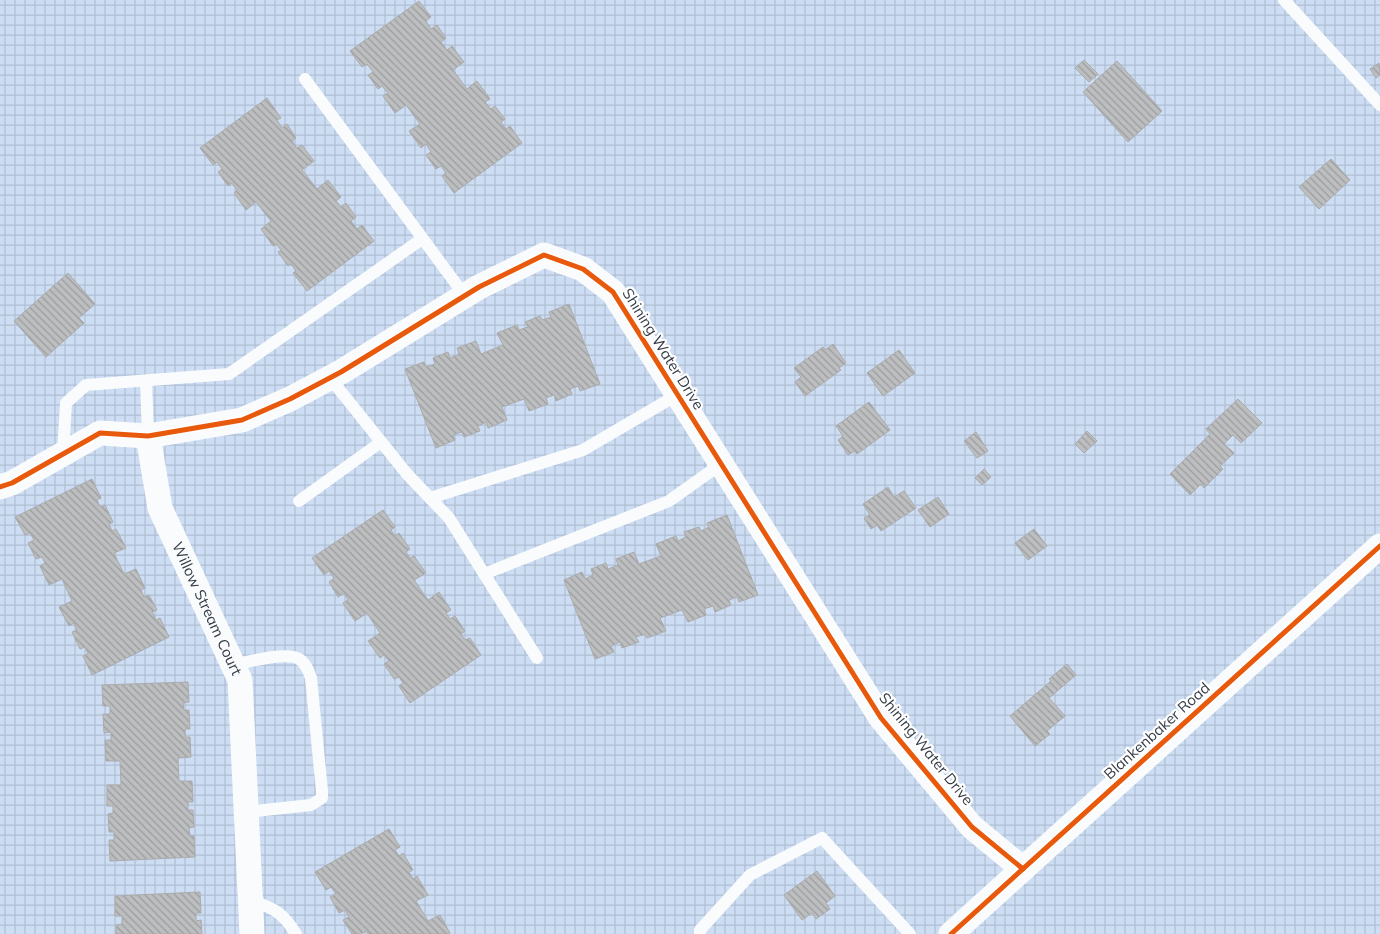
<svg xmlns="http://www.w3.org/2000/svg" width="1380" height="934" font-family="Mulish,sans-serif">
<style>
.industrial{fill:url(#industrial-grid)}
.building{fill:url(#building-back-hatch);stroke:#aaabad}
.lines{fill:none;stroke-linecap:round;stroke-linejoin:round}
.lane{stroke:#fafbfd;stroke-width:12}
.street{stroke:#fafbfd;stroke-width:25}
.cycleway-casing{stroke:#fff;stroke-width:8}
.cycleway{stroke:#e8590c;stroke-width:5}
.labels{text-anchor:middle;stroke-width:4.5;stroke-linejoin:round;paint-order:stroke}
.street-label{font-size:15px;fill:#353c46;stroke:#fff}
</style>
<defs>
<pattern id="industrial-grid" width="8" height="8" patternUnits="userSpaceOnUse" patternTransform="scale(1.25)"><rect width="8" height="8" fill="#ccddf4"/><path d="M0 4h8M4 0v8" fill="none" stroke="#b0bfd3"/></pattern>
<pattern id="building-back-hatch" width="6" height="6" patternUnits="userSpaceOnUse" patternTransform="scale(1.25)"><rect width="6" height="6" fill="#bdbebf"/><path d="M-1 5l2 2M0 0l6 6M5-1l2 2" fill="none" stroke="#9a9c9d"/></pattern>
</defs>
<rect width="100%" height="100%" fill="#dbe4f2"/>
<rect class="industrial" x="0" y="0" width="1380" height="934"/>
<g class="building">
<polygon points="419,1 431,17 426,21 431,29 437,25 446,38 441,42 447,50 452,46 464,62 453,70 467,89 477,81 490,99 485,102 491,109 495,106 505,119 501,122 506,129 510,126 522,143 454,193 442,176 446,173 441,166 436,169 426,155 431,152 426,144 421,148 409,131 420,124 406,105 395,113 383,96 388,93 382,86 378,89 368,75 373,72 367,64 362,67 350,51"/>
<polygon points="1084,60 1098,74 1089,82 1075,68"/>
<polygon points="1117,61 1162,111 1128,142 1083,92"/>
<polygon points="1379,63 1380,75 1376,78 1370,69"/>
<polygon points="267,98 281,118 277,120 282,128 287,124 296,138 292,141 297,148 302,145 314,161 302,170 317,189 328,180 341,197 336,201 341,207 346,203 356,217 351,221 357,229 362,225 374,241 307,291 293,273 296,271 291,264 288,266 278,252 281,250 276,244 273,246 261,229 271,221 256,202 246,210 234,193 237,190 232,183 228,186 218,172 222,169 217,162 213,165 200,148"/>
<polygon points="1331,159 1350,180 1319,209 1299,187"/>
<polygon points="68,273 95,304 79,318 84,323 46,357 14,321"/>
<polygon points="569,304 600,384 580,391 578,386 570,389 572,394 556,401 554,395 546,398 548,404 529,411 524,399 502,407 507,420 488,428 486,422 478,426 480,431 464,437 462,432 453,435 455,440 436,448 405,369 424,362 426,367 435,364 433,358 448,352 450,358 459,354 457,348 476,341 481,354 503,345 497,333 517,325 519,330 528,327 525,322 540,316 542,320 551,317 549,312"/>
<polygon points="833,344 846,363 839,368 841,370 805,396 795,382 801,377 794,368 823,347 825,350"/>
<polygon points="899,350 915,373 883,396 867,373"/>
<polygon points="1238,399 1262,423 1241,443 1233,435 1224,444 1234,453 1220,466 1223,469 1204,488 1201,484 1190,495 1170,474 1210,434 1206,429"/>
<polygon points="869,402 890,430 857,454 855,451 848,455 838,440 843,436 836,426"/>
<polygon points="1087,431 1097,441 1084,453 1075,444"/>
<polygon points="976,432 988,451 977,458 964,441"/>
<polygon points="984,469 991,477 982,485 975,478"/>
<polygon points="92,479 101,498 97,500 100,507 105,505 113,522 109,524 112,531 116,529 126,548 114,553 124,574 136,569 145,588 141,590 144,597 149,595 157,610 152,612 156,620 160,618 169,637 92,675 83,656 88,654 85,647 80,649 72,632 77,630 74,623 69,626 59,607 72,601 62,579 49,585 40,566 45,563 42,557 36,559 28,543 34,540 30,533 25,535 15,517"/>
<polygon points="888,487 894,497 904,491 916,508 881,531 877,525 871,529 864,518 870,515 863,504"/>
<polygon points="938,497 949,514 930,527 918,510"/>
<polygon points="383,510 395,527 391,530 395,536 399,533 410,549 406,552 410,558 414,556 426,573 414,580 428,600 439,592 451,610 446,613 450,619 455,616 465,631 461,634 465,640 470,638 481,655 410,703 399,686 403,683 399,677 394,679 384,664 389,661 384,655 380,658 368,641 380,633 367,613 355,621 343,603 348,600 344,593 338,597 329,582 334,578 329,571 324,575 312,558"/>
<polygon points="727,515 758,595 739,602 737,597 729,600 731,605 715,612 713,606 704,609 706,615 688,622 682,610 660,618 666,631 647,638 645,634 636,637 639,642 622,648 620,642 611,646 614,652 595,659 564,580 582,572 585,579 593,575 591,569 606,563 608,569 618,565 616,559 634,552 639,564 661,556 656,544 676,536 678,541 686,537 684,532 699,527 701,531 709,527 707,523"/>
<polygon points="1034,529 1047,546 1028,560 1015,543"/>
<polygon points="1067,664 1076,675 1049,698 1065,716 1047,731 1050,734 1035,746 1010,716 1051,681 1049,679"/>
<polygon points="188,682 189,702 183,703 184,710 189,710 190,729 185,729 185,737 190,737 191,757 178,758 179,781 192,781 193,802 188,802 188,810 193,810 194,827 189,828 190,836 194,836 195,857 110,861 109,840 114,840 114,832 109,832 108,814 113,813 113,806 107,806 107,785 121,785 120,761 106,761 105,740 111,740 111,732 104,733 103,714 110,714 110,706 103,706 102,685"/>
<polygon points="389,829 400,847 395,850 399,856 403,853 413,870 409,872 413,879 417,876 428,895 416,901 428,921 440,915 450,933 449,934 368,934 366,931 361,934 352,934 343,920 349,917 345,910 339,913 330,897 336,894 331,887 326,890 315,872"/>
<polygon points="817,871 835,896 826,903 830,909 816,919 812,913 802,920 784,895"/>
<polygon points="200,892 201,913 196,913 196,921 201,920 202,934 116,934 116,925 122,924 122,916 115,916 115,896"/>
</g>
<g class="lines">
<g class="lane">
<polyline points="1284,0 1380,105"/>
<polyline points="305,79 465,296"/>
<polyline points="330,378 407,474 449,518 537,658"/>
<polyline points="146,381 148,436"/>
<polyline points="63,454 66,403 86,385 229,374 422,239"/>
<polyline points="430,498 583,450 677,395"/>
<polyline points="299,501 381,442"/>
<polyline points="484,574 669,501 721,464"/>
<path d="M233,665C248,662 286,651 299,659C306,663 309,672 311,678L322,791V798L311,805L246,812"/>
<path d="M250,900C273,908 283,912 296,934"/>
<polyline points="700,934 700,930 750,875 822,838 910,934"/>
</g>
<g class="street">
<path id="s1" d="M148,436L160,508L240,680L252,934"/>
<polyline points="0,487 12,483 100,433 148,436 242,420 290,399 341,372 479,287 544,255 583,269 613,292 881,718 972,827 1023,869"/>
<polyline points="951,934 1380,546"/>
</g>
<g class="cycleway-casing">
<g id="cycleway">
<polyline points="0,487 12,483 100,433 148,436 242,420 290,399 341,372 479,287 544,255 583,269 613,292 881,718 972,827 1023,869"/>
<polyline points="951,934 1380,546"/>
</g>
</g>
<use href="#cycleway" class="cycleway"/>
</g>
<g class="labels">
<g class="street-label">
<text transform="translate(663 349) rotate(58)" y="5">Shining Water Drive</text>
<text dy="5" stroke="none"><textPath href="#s1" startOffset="184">Willow Stream Court</textPath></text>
<text transform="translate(1157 731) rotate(-42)" y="5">Blankenbaker Road</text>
<text transform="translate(926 749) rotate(51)" y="5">Shining Water Drive</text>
</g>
</g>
</svg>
